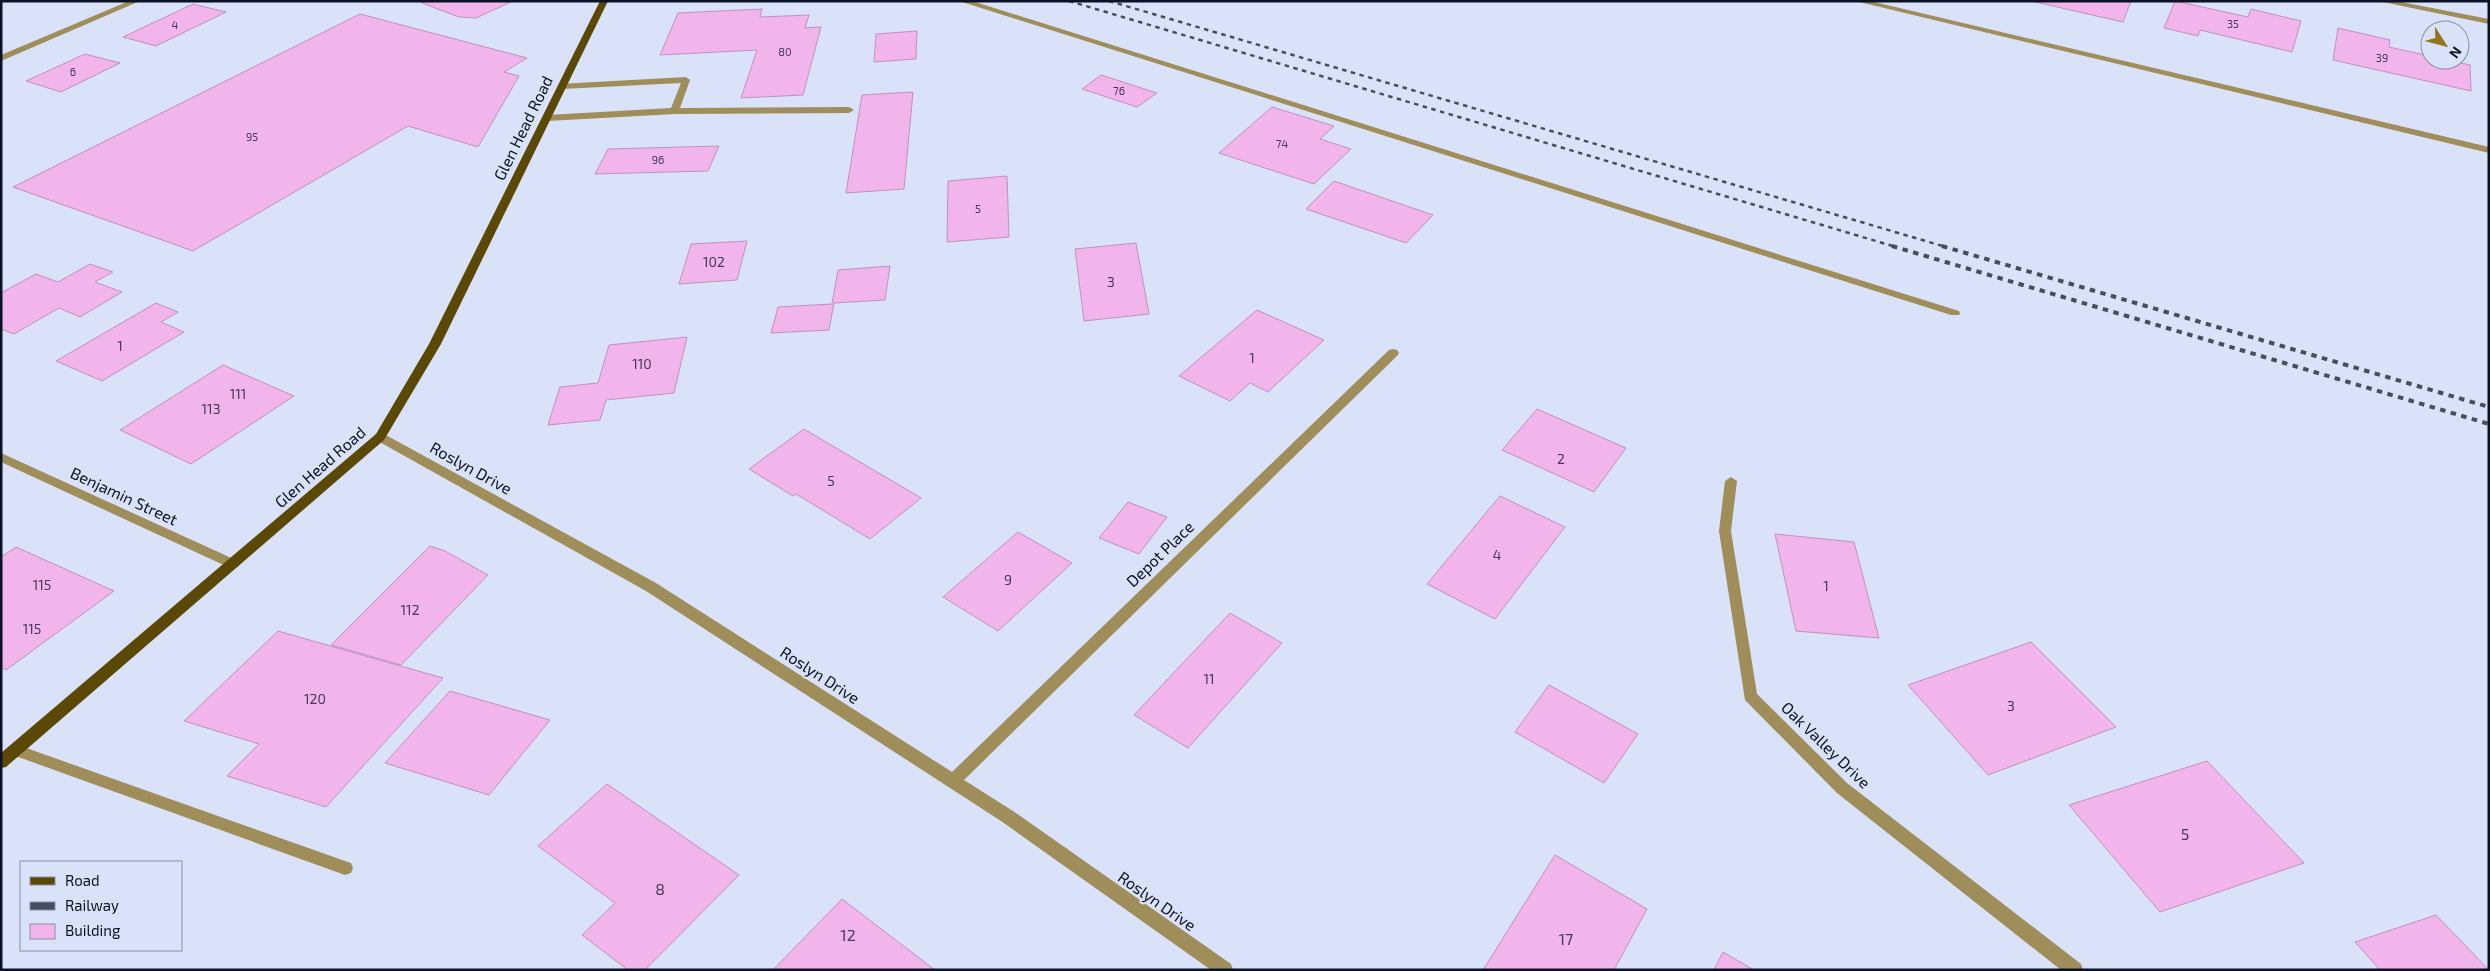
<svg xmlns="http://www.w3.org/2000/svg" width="2490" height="971" font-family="'Exo 2',sans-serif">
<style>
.building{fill:#f1b4eb;stroke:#c191bc}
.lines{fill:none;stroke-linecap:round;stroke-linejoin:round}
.minor{fill:#9f8d5a;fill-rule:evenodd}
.major{fill:#5c4805;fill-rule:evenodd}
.rail-far1{stroke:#464d61;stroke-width:2.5;stroke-dasharray:4.5 4.5;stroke-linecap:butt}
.rail{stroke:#464d61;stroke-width:4;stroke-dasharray:5.5 5.5;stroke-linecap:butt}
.labels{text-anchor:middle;stroke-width:4.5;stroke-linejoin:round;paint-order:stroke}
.far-number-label{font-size:11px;fill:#453a57}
.number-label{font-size:14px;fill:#453a57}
.street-label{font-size:16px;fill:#0c1226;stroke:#d9e2f9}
.near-number-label{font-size:16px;fill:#453a57}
</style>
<rect width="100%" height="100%" fill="#d9e2f9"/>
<g class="building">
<polygon points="425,1 513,1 476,18 459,17 422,3"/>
<polygon points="2031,1 2131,1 2123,22"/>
<polygon points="2175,1 2248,17 2251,9 2301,21 2292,52 2200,30 2198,36 2164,28"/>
<polygon points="193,4 226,12 156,46 123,37"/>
<polygon points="762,9 760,17 809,15 805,28 821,27 803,95 741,98 757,50 660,55 678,13"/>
<polygon points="360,14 527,58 504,72 519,76 478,147 408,126 193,251 13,187"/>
<polygon points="2338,28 2390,40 2389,47 2430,56 2430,60 2449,60 2470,65 2471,91 2333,60"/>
<polygon points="917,31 916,59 874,62 876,34"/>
<polygon points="85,54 120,63 61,92 26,81"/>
<polygon points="1101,75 1157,93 1137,107 1082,89"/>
<polygon points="913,92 904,189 846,193 862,95"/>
<polygon points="1272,107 1334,126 1320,139 1351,149 1314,184 1219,153"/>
<polygon points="719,146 708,171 595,174 608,149"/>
<polygon points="1007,176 1009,237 947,242 948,181"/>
<polygon points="1334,181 1433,215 1406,243 1306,209"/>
<polygon points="747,241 737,280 679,284 691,244"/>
<polygon points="1136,243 1149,314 1084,321 1075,249"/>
<polygon points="90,264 113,272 95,282 122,292 80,317 59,308 14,334 1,329 1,293 36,274 58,282"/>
<polygon points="890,266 885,300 834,303 829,330 771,333 778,307 832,304 838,270"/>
<polygon points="156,303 178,312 161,322 184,332 102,381 56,361"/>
<polygon points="1257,310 1324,340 1268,392 1250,383 1230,401 1179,376"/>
<polygon points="687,337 674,393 606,400 600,420 548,425 560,387 598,383 609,345"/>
<polygon points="223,365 294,396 191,464 120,430"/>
<polygon points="1537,409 1626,448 1594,492 1502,450"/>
<polygon points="804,429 921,498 870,539 796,494 793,496 749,469"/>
<polygon points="1500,496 1565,527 1495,619 1427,584"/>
<polygon points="1128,502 1167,517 1139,554 1099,538"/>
<polygon points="1018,532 1072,563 998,631 943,597"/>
<polygon points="1775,534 1854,542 1879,638 1796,631"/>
<polygon points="430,546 445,551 488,575 401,665 331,645"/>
<polygon points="16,547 114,591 6,670 1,667 1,557"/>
<polygon points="1230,613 1282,643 1188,748 1134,715"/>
<polygon points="278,631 443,678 326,807 227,776 259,744 184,721"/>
<polygon points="2031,642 2116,727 1988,775 1908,685"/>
<polygon points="1549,685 1638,734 1604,783 1515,732"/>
<polygon points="450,691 550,720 489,795 385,763"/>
<polygon points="2207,761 2304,863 2160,912 2069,805"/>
<polygon points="607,784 739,875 645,970 628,970 582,935 615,903 538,846"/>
<polygon points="1555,855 1647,909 1614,970 1483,970"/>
<polygon points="842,899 935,970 773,970"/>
<polygon points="2436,915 2489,970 2380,970 2355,942"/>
<polygon points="1723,952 1754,970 1714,970"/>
</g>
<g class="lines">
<g class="minor">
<polygon points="129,1 140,1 1,61 1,55"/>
<polygon points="959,1 972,1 1959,311 1960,313 1959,315 1951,315"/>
<polygon points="1855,1 1870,1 2489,147 2489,153"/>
<polygon points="2378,1 2396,1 2489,19 2489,24"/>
<polygon points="686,77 690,80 680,108 849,107 854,110 849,113 675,114 547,121 542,118 547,115 671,108 681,83 562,89 559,88 559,84"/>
<polygon points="1393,349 1397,350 1399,353 1397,356 964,780 1013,811 1231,964 1233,970 1211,970 1001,821 646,591 376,440 374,437 376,434 384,434 656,583 952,772 1389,350"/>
<polygon points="1,453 238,561 240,564 238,567 228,567 1,462"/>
<polygon points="1731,477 1737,481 1731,531 1757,694 1847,783 2081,964 2083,970 2061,970 1837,793 1745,700 1719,531 1725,481"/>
<polygon points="15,744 345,861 351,863 353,868 351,873 345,875 10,754 8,750 10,746"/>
</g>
<polygon class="major" points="600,1 608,1 441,344 384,440 6,767 1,768 1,753 376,434 429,344"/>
<g class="rail-far1">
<polyline points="1069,1 1896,247"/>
<polyline points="1109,1 1946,247"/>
</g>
<g class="rail">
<polyline points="1892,246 2489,424"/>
<polyline points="1942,246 2489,407"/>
</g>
</g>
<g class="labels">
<g class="far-number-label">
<text x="2233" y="28">35</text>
<text x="175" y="29">4</text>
<text x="785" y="56">80</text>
<text x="2382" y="62">39</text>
<text x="73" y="76">6</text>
<text x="1119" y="95">76</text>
<text x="252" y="141">95</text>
<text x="1282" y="148">74</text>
<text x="658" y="164">96</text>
<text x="978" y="213">5</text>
</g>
<g class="number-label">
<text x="714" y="267">102</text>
<text x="1111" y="287">3</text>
<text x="120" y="351">1</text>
<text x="1252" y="363">1</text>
<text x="642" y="369">110</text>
<text x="238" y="399">111</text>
<text x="211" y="414">113</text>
<text x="1561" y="464">2</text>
<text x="831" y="486">5</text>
<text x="1497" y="560">4</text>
<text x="1008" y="585">9</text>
<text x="42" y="590">115</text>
<text x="1826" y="591">1</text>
<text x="410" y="615">112</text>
<text x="32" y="634">115</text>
<text x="1209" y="684">11</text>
<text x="315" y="704">120</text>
<text x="2011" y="711">3</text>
</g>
<g class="street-label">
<text transform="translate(523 128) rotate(-64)" y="6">Glen Head Road</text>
<text transform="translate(320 467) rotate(-41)" y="6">Glen Head Road</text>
<text transform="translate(471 468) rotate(29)" y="6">Roslyn Drive</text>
<text transform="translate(124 496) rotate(25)" y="6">Benjamin Street</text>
<text transform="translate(1160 554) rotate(-44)" y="6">Depot Place</text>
<text transform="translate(820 675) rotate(33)" y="6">Roslyn Drive</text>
<text transform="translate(1826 745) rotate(44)" y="6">Oak Valley Drive</text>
<text transform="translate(1157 901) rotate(35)" y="6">Roslyn Drive</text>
</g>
<g class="near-number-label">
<text x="2185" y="840">5</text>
<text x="660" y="895">8</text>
<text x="848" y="941">12</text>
<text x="1566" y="945">17</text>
</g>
</g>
<rect width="2490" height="971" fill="none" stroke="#0c1226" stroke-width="5"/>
<rect x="20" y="861" width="162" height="90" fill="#d9e2f9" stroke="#878fa5"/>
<rect x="30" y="877" width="25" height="8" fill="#5c4805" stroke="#878fa5"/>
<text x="65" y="886" font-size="15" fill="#0c1226">Road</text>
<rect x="30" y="902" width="25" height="8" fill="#464d61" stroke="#878fa5"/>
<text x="65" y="911" font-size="15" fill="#0c1226">Railway</text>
<rect x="30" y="924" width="25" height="15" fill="#f1b4eb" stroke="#878fa5"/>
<text x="65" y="936" font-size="15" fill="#0c1226">Building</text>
<g transform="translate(2445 45) rotate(126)"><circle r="24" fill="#d9e2f9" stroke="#878fa5"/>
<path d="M0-4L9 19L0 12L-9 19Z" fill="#93761d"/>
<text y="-8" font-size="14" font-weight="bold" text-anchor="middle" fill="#0c1226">N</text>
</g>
</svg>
